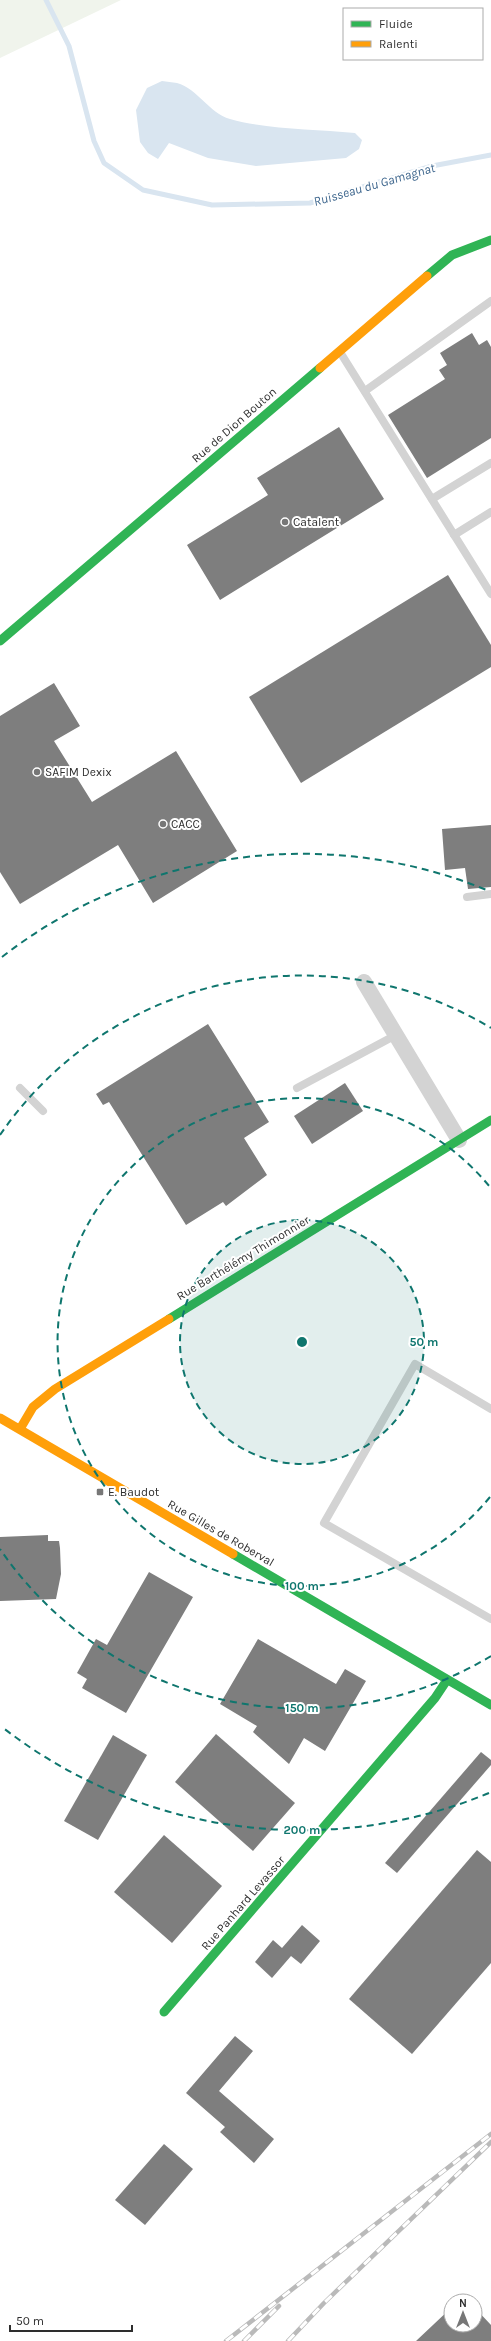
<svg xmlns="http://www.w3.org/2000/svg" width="491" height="2341" font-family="Karla,sans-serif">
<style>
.green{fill:#f0f4ec}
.water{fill:#d9e5f0}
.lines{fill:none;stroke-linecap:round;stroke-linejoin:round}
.stream{stroke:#d9e5f0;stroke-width:5}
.building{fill:#7e7e7e}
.lane{stroke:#d3d3d3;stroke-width:8}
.street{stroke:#d3d3d3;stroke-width:16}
.fast{stroke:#30b455;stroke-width:9}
.slow{stroke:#ff9f0a;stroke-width:9}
.rail-casing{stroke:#bababa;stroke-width:4.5}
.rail{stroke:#fff;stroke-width:3;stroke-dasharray:9;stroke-linecap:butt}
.ring{fill:none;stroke:#0f766e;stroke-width:2;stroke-dasharray:7 5}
.poi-dot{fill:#777;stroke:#fff;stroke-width:1.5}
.labels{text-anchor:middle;stroke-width:4;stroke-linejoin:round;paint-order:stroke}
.street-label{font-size:12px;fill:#2e2e2e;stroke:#fff}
.poi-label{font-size:12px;fill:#2e2e2e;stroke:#fff;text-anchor:start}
.water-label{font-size:13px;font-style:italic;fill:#3f678e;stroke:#fff}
.centre{fill:#0f766e;stroke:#fff;stroke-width:2}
.ring-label{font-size:12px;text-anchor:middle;font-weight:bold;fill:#0f766e;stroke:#fff;stroke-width:4;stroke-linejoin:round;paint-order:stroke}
</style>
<rect width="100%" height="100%" fill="#fff"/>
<polygon class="green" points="0,0 121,0 0,58"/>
<path class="water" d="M162,81C167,82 172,82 177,83C198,89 209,113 230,119C269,130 314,129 355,133L362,140L359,149L346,158L256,166L208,158L169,143L158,159L148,153L140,142L136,110L147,88Z"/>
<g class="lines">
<polyline class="stream" points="46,0 69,46 94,141 104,163 143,190 212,205 310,203 432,166 491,155"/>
</g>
<g class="building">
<polygon points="472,333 479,345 487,340 491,347 491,438 427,478 388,415 445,379 439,370 447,365 440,353"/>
<polygon points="339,427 384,499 220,600 187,545 268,495 257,478"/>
<polygon points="448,575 491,645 491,667 301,783 249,697"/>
<polygon points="54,683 80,726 54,741 92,802 176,751 237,851 153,903 118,845 20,904 0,872 0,716"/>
<polygon points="491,825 491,887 468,889 465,868 445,870 442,829"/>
<polygon points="208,1024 269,1122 244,1138 267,1175 226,1206 223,1202 186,1225 109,1102 103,1105 96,1094"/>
<polygon points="345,1083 363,1111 312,1144 294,1116"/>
<polygon points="48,1535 48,1541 59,1541 60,1548 61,1574 56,1599 0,1601 0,1537"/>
<polygon points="149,1572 193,1597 126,1713 82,1688 87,1679 77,1673 96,1639 107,1645"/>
<polygon points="258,1639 336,1684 345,1669 366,1681 325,1751 304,1738 289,1764 253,1732 257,1726 220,1704"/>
<polygon points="216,1734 295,1803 253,1851 175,1782"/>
<polygon points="113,1735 147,1755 98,1840 64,1821"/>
<polygon points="481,1752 491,1760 491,1765 397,1873 385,1863"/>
<polygon points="164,1835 222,1886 172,1943 114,1892"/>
<polygon points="477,1850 491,1862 491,1963 412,2054 349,1999"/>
<polygon points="302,1925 320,1941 301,1964 291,1956 272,1978 255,1962 273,1940 282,1948"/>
<polygon points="235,2036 253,2051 219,2091 274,2139 254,2163 220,2132 225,2127 186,2093"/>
<polygon points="164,2144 193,2169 145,2225 115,2200"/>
<polygon points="451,2308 451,2325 475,2325 475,2308 491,2325 491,2341 416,2341"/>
</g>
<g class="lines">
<g class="lane">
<polyline points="340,352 491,594"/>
<polyline points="365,391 491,301"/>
<polyline points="432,499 491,463"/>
<polyline points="454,535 491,512"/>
<polyline points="467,897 491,894"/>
<polyline points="20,1088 43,1111"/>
<polyline points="297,1088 396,1035"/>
<polyline points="491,1409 415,1364 324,1523 491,1619"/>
</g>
<polyline class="street" points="364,982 459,1140"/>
<g class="fast">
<polyline points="427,276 452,255 491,240"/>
<polyline points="0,641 320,368"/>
<polyline points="169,1319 491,1120"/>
<polyline points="233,1554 491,1705"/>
<polyline points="164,2012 435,1698 447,1680"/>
</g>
<g class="slow">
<polyline points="320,368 427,276"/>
<polyline points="0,1418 233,1554"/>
<polyline points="20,1429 33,1407 55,1389 169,1319"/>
</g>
<g class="rail-casing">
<g id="rail">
<polyline points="226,2341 491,2134"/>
<polyline points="244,2341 279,2306"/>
<polyline points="288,2341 324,2303 491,2142"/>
</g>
</g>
<use href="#rail" class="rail"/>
</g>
<circle cx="302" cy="1342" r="122" fill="#0f766e" fill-opacity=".12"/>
<g class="ring">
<circle cx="302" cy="1342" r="122"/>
<path d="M490 1497A244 244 0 1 1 490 1187"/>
<path d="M491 1656A366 366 0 0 1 0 1549M0 1135A366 366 0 0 1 491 1028"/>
<path d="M489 1793A488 488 0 0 1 2 1727M2 957A488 488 0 0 1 489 891"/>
</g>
<g class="poi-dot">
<circle cx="285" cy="522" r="4"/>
<circle cx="37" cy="772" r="4"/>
<circle cx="163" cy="824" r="4"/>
<rect x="96" y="1488" width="8" height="8" rx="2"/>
</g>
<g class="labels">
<g class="street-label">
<text transform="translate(234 425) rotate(-41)" y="4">Rue de Dion Bouton</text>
<text transform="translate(243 1258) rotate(-31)" y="4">Rue Barthélémy Thimonnier</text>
<text transform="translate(221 1533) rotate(30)" y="4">Rue Gilles de Roberval</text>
<text transform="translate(243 1903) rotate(-49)" y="4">Rue Panhard Levassor</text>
</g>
<g class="poi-label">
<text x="293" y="526">Catalent</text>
<text x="45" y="776">SAFIM Dexix</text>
<text x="171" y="828">CACC</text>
<text x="108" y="1496">E. Baudot</text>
</g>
<g class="water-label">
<text transform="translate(374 184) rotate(-16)" y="5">Ruisseau du Gamagnat</text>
</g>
</g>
<circle cx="302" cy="1342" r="6" class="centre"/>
<g class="ring-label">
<text x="424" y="1346">50 m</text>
<text x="302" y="1590">100 m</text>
<text x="302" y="1712">150 m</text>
<text x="302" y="1834">200 m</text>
</g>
<rect x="343" y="8" width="140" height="52" fill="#ffffff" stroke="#ababab"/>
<rect x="351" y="21" width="20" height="6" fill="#30b455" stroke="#ababab"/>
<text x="379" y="28" font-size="12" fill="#2e2e2e">Fluide</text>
<rect x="351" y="41" width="20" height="6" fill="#ff9f0a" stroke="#ababab"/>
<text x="379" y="48" font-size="12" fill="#2e2e2e">Ralenti</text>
<g transform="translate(463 2313)"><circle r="19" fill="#ffffff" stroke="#ababab"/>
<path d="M0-3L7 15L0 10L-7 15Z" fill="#777777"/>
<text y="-6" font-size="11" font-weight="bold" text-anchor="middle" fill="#2e2e2e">N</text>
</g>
<path d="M10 2325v6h122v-6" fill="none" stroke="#2e2e2e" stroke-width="2"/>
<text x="16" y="2325" font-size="12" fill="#2e2e2e" stroke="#ffffff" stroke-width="3" paint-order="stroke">50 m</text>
</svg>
